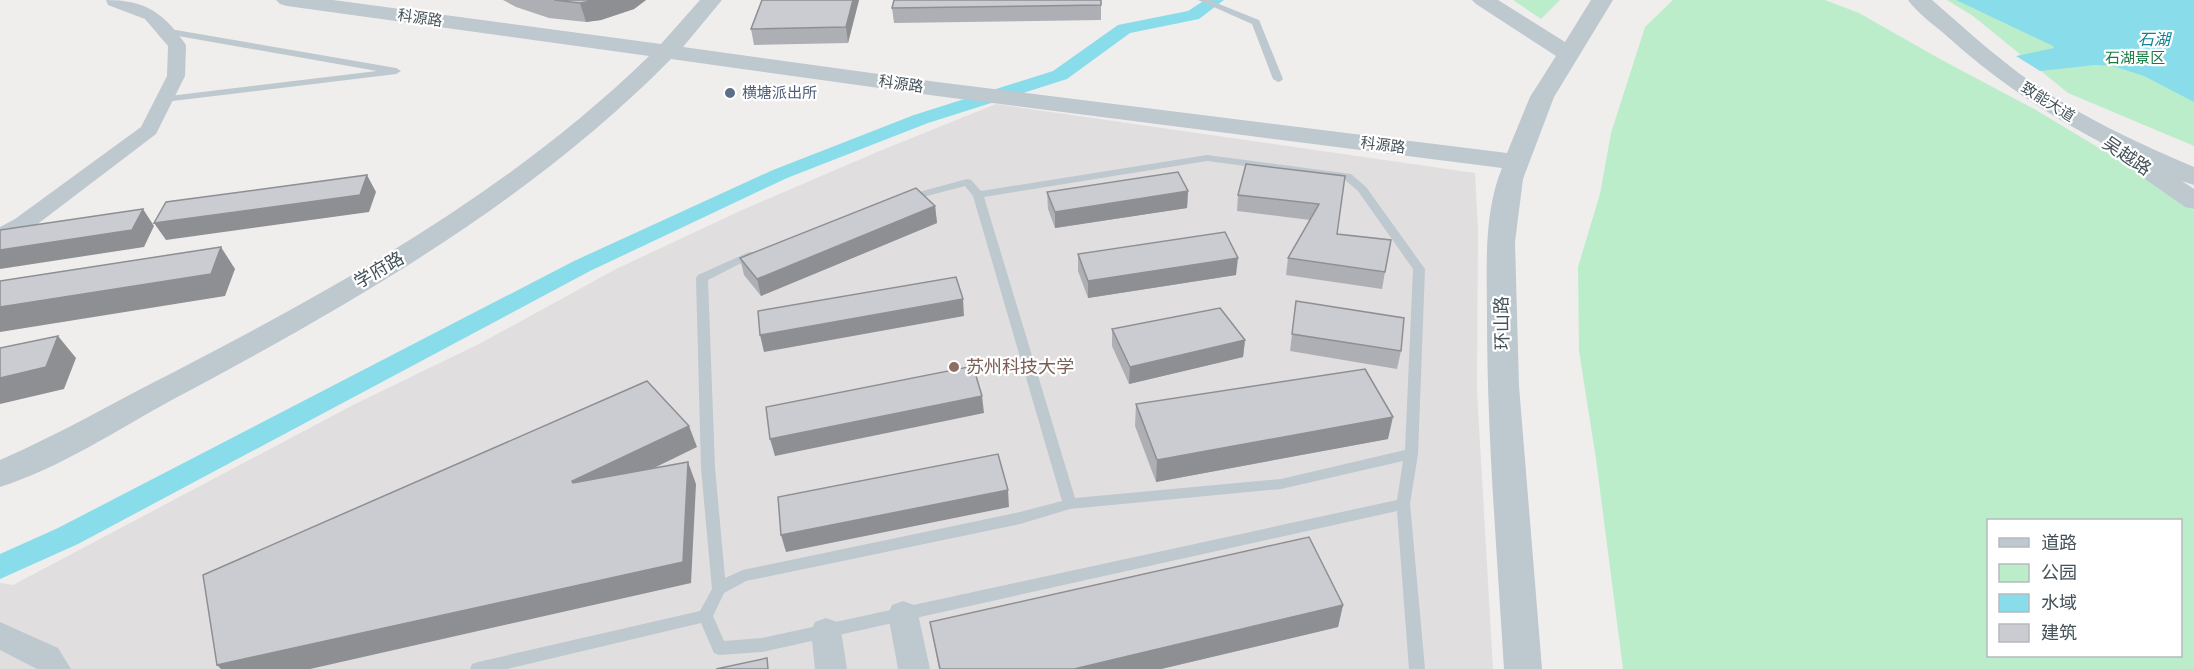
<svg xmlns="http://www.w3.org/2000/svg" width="2194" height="669" font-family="'DejaVu Sans','Noto Sans SC',sans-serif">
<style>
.education{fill:#e1dedf}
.green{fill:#bbedcb;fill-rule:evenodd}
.water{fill:#89dcea}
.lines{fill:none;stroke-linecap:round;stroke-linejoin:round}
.canal{fill:#89dcea;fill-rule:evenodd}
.service{fill:#bdc8cf;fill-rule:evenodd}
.minor{fill:#bdc8cf;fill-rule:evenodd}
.tertiary{fill:#bdc8cf;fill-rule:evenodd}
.wall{fill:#aeafb5}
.shaded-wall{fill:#8d8f93}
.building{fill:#caccd2;stroke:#8d8f93;stroke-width:1.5}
.service-dot{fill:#5c6f8a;stroke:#fff;stroke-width:2}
.education-dot{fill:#8d6e63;stroke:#fff;stroke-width:2}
.labels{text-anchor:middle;stroke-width:4.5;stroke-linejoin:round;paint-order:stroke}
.far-street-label{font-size:15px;fill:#45525a;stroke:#fff}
.far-park-label{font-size:15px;fill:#187942;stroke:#fff}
.far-service-label{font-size:15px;fill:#4e5e75;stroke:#fff;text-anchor:start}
.far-water-label{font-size:16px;font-style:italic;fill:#0f8295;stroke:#fff}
.street-label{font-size:18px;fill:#45525a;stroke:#fff}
.education-label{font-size:18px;fill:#785e54;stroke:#fff;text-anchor:start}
</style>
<rect width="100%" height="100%" fill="#f0eded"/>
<polygon class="education" points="996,104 1475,173 1478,228 1477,391 1493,669 0,669 0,583 13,585 353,405 481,343 616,269 740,211 877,152"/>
<g class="green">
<polygon points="1513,0 1560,0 1541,19"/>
<path d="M1673,0H1825L1859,13L1940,59L2036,110L2154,181L2194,210V669H1623L1596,459L1579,351L1578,267L1600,194L1611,133L1645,27ZM1988,520H2180V656H1988Z"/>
<polygon points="1947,0 2194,0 2194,146 2068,93 1973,16"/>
</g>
<polygon class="water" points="1956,0 2194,0 2194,102 2144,76 2113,66 2095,65 2040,71 2016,56 2054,48 2053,46"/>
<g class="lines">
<polygon class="canal" points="1205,0 1224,0 1199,19 1130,33 1067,79 928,123 787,178 590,271 78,544 0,579 0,554 58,528 574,261 773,170 914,115 1053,71 1118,25 1188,11"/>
<g class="service">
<polygon points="1198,0 1209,0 1259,20 1283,79 1281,81 1278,82 1273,79 1252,24"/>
<polygon points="164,28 396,68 401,71 396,74 164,102 161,101 161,97 377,71 161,33 161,29"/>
<path d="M1207,155L1351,174L1366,187L1425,269L1418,454L1410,504L1425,669H1409L1397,511L762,652L719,655L714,653L701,623L507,669H470L472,664L478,662L700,611L712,589L701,468L696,278L698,275L749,252H757L759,254L708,280L715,468L725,578L743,570L1020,512L1062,501L973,196L965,186L908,201L903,198L904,196L967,179L971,180L981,191ZM1207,161L1344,179L1358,191L1413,269L1405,450L1281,479L1075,498L984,197ZM1403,461L1397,500L762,638L724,641L713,616L724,593L746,581L1020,524L1070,509L1281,489Z"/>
</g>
<g class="minor">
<path d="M106,0C146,0 164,13 186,45L185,76L156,134L31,229L0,243V227L15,219L141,127L167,76L168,46L145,19L108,5Z"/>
<polygon points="903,601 914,605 918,614 930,669 898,669 888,614 892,605"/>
<polygon points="826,618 837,622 841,631 847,669 815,669 811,631 815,622"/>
<polygon points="0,622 58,648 71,669 37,669 0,650"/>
</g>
<g class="tertiary">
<path d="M276,0H333L661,44L700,0H722L683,47L937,82L1507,153L1530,97L1556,56L1476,4L1472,0H1498L1565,42L1591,0H1613L1554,97L1523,179L1515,242L1519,386L1542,669H1504C1497,552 1487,435 1487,317C1487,269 1483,214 1502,168L937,96L671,59C528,204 348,306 170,401C115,431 60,468 0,487V460C60,434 116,401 174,372C342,285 513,189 649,56L287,6L280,4Z"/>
<path d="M1908,0H1932C1964,28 1996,57 2031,82C2081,117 2138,143 2194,167V185L2182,181L2194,189V209L2185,207L2145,179L2141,174L2145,169L2151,167C2077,133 2010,93 1949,38C1936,26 1919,15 1908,0Z"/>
</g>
</g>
<g class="wall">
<polygon points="503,0 646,0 634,9 601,20 586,22 549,18 516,7"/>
<polygon points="762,0 859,0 848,43 754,45 751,29"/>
<polygon points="1101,0 1101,20 894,23 892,8"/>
<polygon points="1345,176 1337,234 1385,272 1382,289 1286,275 1288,258 1310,220 1237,211 1238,195"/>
<polygon points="1188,191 1187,208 1055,228 1048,209 1047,192"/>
<polygon points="935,206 937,223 761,296 744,275 740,258"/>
<polygon points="1078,254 1236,275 1088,298 1078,271"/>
<polygon points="1296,301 1401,351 1397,369 1290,351"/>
<polygon points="1112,329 1245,340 1243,357 1129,384 1112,346"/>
<polygon points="1136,404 1388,439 1156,482 1135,426"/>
<polygon points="1343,605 1338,627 1161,669 939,669 930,622"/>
</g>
<g class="shaded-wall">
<polygon points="597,0 646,0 634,9 601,20 586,22 580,3"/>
<polygon points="853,0 859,0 848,43 846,27"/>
<polygon points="367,175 376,192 369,212 166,240 154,223"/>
<polygon points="1188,191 1187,208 1055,228 1055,212"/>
<polygon points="935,206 937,223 761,296 757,279"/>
<polygon points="143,209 154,226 144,247 0,269 0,250"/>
<polygon points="221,247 235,269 225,296 0,332 0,307"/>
<polygon points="1238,258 1236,275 1088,298 1088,281"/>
<polygon points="963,299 964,316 764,352 760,335"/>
<polygon points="58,336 76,358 64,389 0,404 0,378"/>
<polygon points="1245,340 1243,357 1129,384 1130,367"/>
<polygon points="982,396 984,413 775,456 770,439"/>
<polygon points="1393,417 1388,439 1156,482 1157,460"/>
<polygon points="689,426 697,447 582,503 572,481"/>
<polygon points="688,462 696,484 691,583 310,669 221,669 217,665"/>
<polygon points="1008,490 1009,507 786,552 781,535"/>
<polygon points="1343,605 1338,627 1161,669 1074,669"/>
</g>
<g class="building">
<polygon points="554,0 597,0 580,3"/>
<polygon points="762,0 853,0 846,27 751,29"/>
<polygon points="894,0 1101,0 1101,5 892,8"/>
<polygon points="1246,164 1345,176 1337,234 1391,240 1385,272 1288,258 1319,204 1238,195"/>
<polygon points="1178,172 1188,191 1055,212 1047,192"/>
<polygon points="367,175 360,195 154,223 166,202"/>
<polygon points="916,188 935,206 757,279 740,258"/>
<polygon points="143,209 132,230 0,250 0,230"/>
<polygon points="1225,232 1238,258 1088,281 1078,254"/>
<polygon points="221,247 211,274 0,307 0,281"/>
<polygon points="956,277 963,299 760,335 758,311"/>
<polygon points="1296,301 1404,318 1401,351 1292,334"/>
<polygon points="1220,308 1245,340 1130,367 1112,329"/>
<polygon points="58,336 46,367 0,378 0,348"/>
<polygon points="973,366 982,396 770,439 766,407"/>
<polygon points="1365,369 1393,417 1157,460 1136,404"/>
<polygon points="647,381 689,426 572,481 573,483 688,462 683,562 217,665 203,575"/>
<polygon points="998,454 1008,490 781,535 778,497"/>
<polygon points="1309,537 1343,605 1074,669 940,669 930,622"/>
<polygon points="767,658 768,669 716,669"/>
</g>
<circle class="service-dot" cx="730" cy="93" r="6"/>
<circle class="education-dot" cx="954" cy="367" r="6"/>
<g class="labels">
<g class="far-street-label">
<text transform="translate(420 18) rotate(8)" y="5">科源路</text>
<text transform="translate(901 84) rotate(8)" y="5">科源路</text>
<text transform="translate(2048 102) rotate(32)" y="5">致能大道</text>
<text transform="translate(1383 145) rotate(7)" y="5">科源路</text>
</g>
<g class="far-park-label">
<text x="2135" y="63">石湖景区</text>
</g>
<g class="far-service-label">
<text x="742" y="98">横塘派出所</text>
</g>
<g class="far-water-label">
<text x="2154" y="45">石湖</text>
</g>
<g class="street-label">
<text transform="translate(2127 156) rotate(34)" y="6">吴越路</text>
<text transform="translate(379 270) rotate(-30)" y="6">学府路</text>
<text transform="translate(1502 323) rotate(-91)" y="6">环山路</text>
</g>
<g class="education-label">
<text x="966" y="373">苏州科技大学</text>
</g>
</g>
<rect x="1987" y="519" width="195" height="138" fill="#ffffff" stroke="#b5babd" stroke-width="1.5"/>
<rect x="1999" y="538" width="30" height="9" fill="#bdc8cf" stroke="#b5babd" stroke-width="1.5"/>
<text x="2041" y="549" font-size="18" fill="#45525a">道路</text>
<rect x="1999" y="564" width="30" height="18" fill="#bbedcb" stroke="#b5babd" stroke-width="1.5"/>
<text x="2041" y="579" font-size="18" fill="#45525a">公园</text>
<rect x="1999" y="594" width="30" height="18" fill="#89dcea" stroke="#b5babd" stroke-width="1.5"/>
<text x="2041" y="609" font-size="18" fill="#45525a">水域</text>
<rect x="1999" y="624" width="30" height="18" fill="#caccd2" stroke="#b5babd" stroke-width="1.5"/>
<text x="2041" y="639" font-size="18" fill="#45525a">建筑</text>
</svg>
